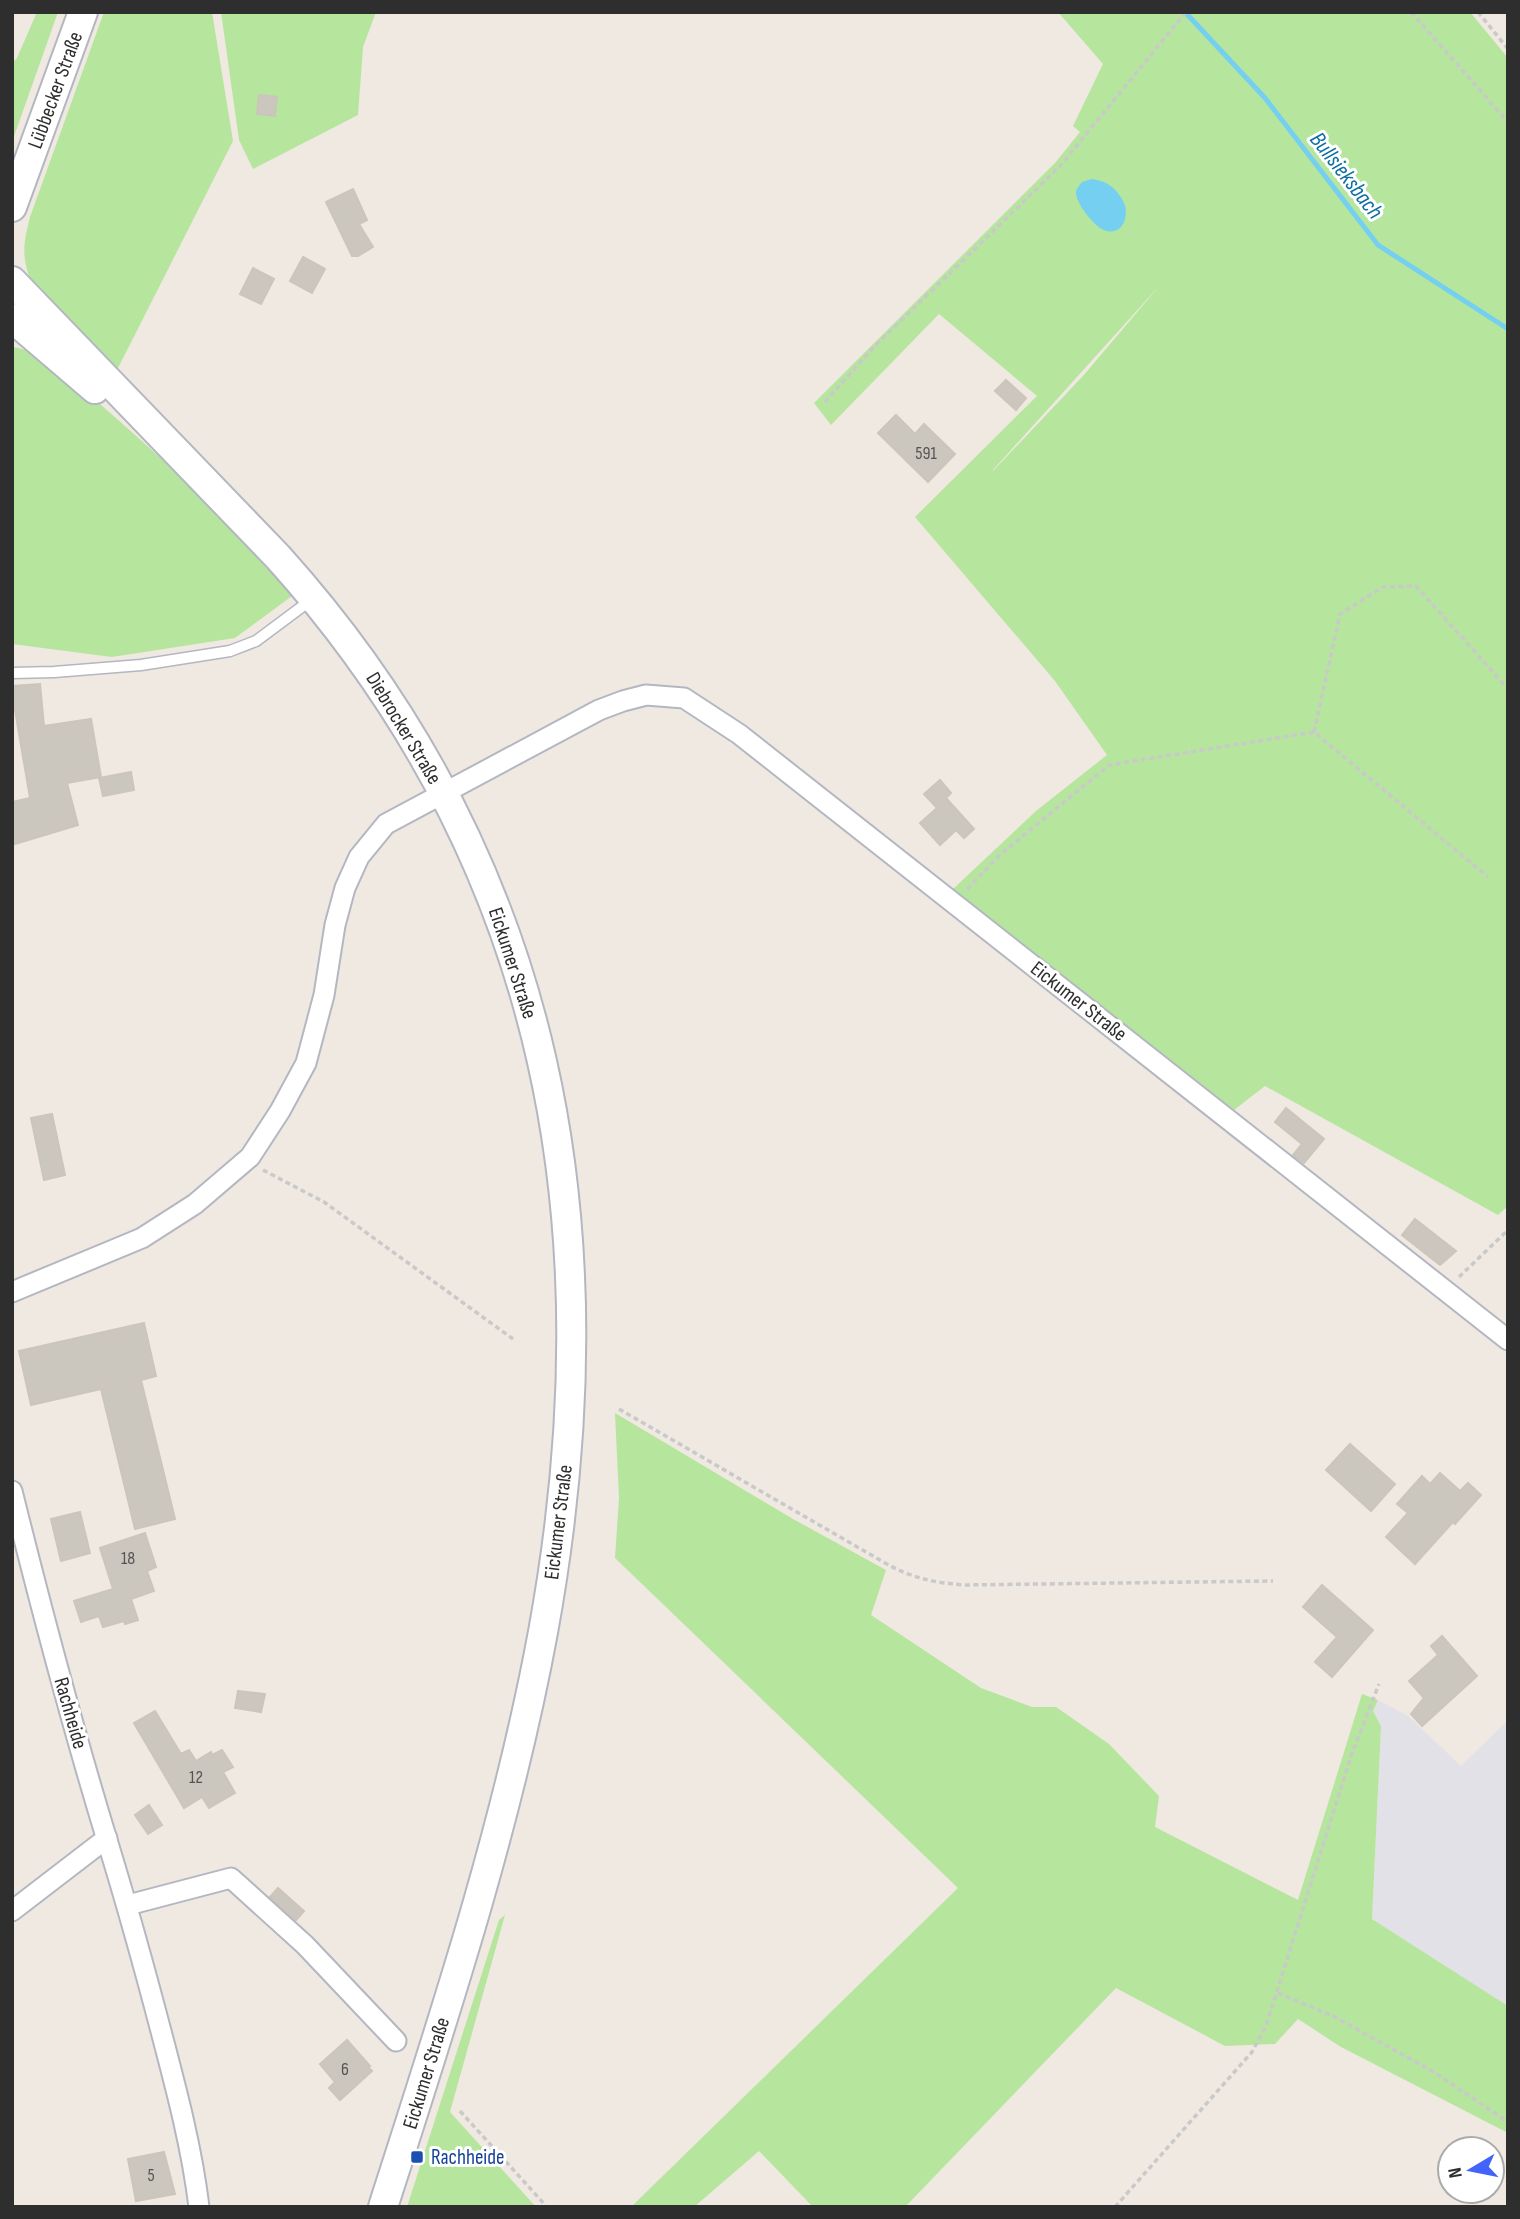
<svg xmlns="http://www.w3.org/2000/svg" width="1520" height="2219" font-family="'Sofia Sans Condensed',sans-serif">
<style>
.industrial{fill:#e3e1e8}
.green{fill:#b6e59e;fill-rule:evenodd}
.water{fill:#75cff0}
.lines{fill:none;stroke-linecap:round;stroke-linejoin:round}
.stream{stroke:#75cff0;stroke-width:5}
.building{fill:#cbc7bf;stroke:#cbc5ba;stroke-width:2}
.service-casing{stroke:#b4b7c1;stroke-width:13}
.minor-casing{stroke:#b4b7c1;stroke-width:23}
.secondary-casing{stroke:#b4b7c1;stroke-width:32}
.path{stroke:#c9c9c9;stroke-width:3.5;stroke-dasharray:5 3.5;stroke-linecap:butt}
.service{stroke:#fff;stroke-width:10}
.minor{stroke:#fff;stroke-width:19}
.secondary{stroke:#fff;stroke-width:28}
.transit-dot{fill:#1a4fb4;stroke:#fff;stroke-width:2.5}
.labels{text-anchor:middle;stroke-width:6;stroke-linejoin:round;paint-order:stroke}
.number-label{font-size:18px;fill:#555452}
.street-label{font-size:21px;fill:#2e2e2e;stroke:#fff}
.transit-label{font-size:21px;fill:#164399;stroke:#fff;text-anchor:start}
.water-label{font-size:23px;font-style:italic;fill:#0d6fa3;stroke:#fff}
</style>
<rect width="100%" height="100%" fill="#efe9e1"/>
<polygon class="industrial" points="1378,1700 1408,1716 1461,1766 1508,1720 1508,2006 1372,1919 1381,1726 1373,1711"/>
<g class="green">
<polygon points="37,12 58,12 12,142 12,63 17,58"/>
<path d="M104,12H212L233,141L115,374L30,279C21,254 24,242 30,217Z"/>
<polygon points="221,12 376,12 363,47 358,115 253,169 239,140"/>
<path d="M1058,12H1470L1508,58V1206L1498,1215L1265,1086L1234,1110L953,889L1036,811L1107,755L1055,681L915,517L1037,396L939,314L831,425L814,403L1055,163L1080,132L1073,126L1103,64ZM1160,285L1083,376L993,471V470Z"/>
<path d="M12,347C46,350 90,396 116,418C179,474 241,529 292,596L235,638L112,657L12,644Z"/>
<polygon points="615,1413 793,1519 886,1570 871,1615 981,1688 1032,1707 1056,1707 1109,1744 1159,1796 1155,1827 1298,1900 1362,1694 1378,1700 1373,1711 1381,1726 1372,1919 1508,2006 1508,2133 1341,2047 1298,2019 1275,2044 1225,2046 1116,1988 905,2207 813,2207 759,2151 694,2207 631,2207 958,1888 615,1558 619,1498"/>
<polygon points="505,1915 450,2112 536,2207 407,2207 499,1920"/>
</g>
<path class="water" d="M1092,179C1106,181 1114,186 1122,199C1131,212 1124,238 1104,230C1094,226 1075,203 1076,191C1077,189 1080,184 1082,182Z"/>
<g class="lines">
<polyline class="stream" points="1185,12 1265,98 1378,245 1508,329"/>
</g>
<g class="building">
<polygon points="259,95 277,97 275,116 257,114"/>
<polygon points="353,189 367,220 359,224 373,247 358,256 352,256 326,202"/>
<polygon points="303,257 325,269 312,293 290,281"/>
<polygon points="253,268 274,279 261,304 240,294"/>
<polygon points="1006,380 1026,398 1016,410 995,391"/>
<polygon points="896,415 915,434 924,424 955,454 928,482 878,433"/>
<polygon points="40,684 44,726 91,719 101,777 67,783 78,825 12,845 12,802 30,798 15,710 13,686"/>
<polygon points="131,772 134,790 103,796 99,778"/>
<polygon points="940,780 951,793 946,798 974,829 964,838 956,830 940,845 920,823 937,808 924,794"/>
<polygon points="1286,1108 1324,1139 1304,1163 1293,1155 1302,1144 1275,1122"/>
<polygon points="52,1114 65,1175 44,1180 31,1118"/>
<polygon points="1415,1219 1456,1251 1440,1265 1402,1235"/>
<polygon points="144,1323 156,1376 141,1380 175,1519 135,1529 101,1389 31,1405 19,1351"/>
<polygon points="1350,1444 1395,1484 1371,1511 1326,1470"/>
<polygon points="1440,1473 1460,1491 1468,1483 1481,1495 1455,1524 1453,1522 1415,1564 1386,1537 1408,1513 1397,1504 1422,1476 1430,1484"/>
<polygon points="80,1512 90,1553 61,1561 51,1519"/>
<polygon points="145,1533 156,1567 147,1571 154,1591 131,1599 138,1620 125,1624 124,1621 103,1627 99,1616 81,1622 74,1601 113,1589 100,1548"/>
<polygon points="1322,1585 1373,1630 1332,1677 1315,1662 1337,1637 1303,1607"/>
<polygon points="1442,1636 1477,1676 1422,1726 1411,1714 1424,1698 1409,1681 1438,1655 1431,1646"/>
<polygon points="238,1691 265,1694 261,1712 235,1708"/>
<polygon points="155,1711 181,1754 189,1750 196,1761 211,1752 212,1755 222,1750 233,1767 223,1772 235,1793 209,1808 202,1797 184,1808 134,1723"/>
<polygon points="149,1805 162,1825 148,1834 135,1815"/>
<polygon points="278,1888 304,1911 296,1920 270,1897"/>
<polygon points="347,2040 370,2066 368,2067 372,2071 340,2100 329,2088 335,2082 320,2064"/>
<polygon points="164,2152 175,2194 136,2201 128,2159"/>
</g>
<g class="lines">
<g class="service-casing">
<polyline id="service" points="12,673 54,672 141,665 230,651 256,641 311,600"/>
</g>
<g class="minor-casing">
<g id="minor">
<polyline points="12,1292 142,1238 195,1204 250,1157 280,1111 306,1063 324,995 335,925 345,888 359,857 386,824 599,710 623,701 646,695 684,698 739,734 1508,1340"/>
<path d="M12,1491C41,1608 72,1725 107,1840C127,1905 145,1970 162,2035C177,2092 192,2149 199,2207"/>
<polyline points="128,1905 231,1878 305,1945 396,2041"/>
<polyline points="12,1911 107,1838"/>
</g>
</g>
<g class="secondary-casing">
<g id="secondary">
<polyline points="12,207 83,12"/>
<path d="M12,281L278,557C555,865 616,1233 543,1632C507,1827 444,2017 383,2207"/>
<polyline points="12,318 95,389"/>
</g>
</g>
<g class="path">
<polyline points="1411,12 1508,122"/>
<polyline points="1478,12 1508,49"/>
<polyline points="825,402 874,347 1060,166 1186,12"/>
<polyline points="1314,732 1340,614 1383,587 1416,586 1508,689"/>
<polyline points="967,889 1001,854 1109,765 1314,732 1488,877"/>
<polyline points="263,1170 324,1202 513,1339"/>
<polyline points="1459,1277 1508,1230"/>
<path d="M619,1409L885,1563C912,1578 931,1582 963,1585L1273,1581"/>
<polyline points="1278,1993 1333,2016 1434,2072 1508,2122"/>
<polyline points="460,2111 547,2207"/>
<polyline points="1115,2207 1252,2052 1266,2026 1352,1753 1379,1684"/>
</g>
<use href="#service" class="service"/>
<use href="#minor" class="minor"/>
<use href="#secondary" class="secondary"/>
</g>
<rect class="transit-dot" x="410" y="2150" width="14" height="14" rx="3.5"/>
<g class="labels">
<g class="number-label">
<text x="926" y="459">591</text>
<text x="128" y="1564">18</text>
<text x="196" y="1783">12</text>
<text x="345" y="2075">6</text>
<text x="151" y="2181">5</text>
</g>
<g class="street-label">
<text transform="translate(55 90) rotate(-70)" y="7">Lübbecker Straße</text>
<text transform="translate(404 728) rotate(59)" y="7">Diebrocker Straße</text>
<text transform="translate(513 963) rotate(72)" y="7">Eickumer Straße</text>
<text transform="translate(1079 1001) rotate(38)" y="7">Eickumer Straße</text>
<text transform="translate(558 1522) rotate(-83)" y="7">Eickumer Straße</text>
<text transform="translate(71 1713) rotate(74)" y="7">Rachheide</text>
<text transform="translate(426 2073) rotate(-73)" y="7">Eickumer Straße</text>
</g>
<g class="transit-label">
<text x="431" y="2164">Rachheide</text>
</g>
<g class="water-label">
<text transform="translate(1347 175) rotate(52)" y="8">Bullsieksbach</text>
</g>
</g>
<rect width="1520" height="2219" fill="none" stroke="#2e2e2e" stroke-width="28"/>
<g transform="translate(1471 2170) rotate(260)"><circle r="33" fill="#ffffff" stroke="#ababab" stroke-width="2"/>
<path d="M0-5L12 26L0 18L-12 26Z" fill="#4264fb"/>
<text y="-10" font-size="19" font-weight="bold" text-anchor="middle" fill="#2e2e2e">N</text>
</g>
</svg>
